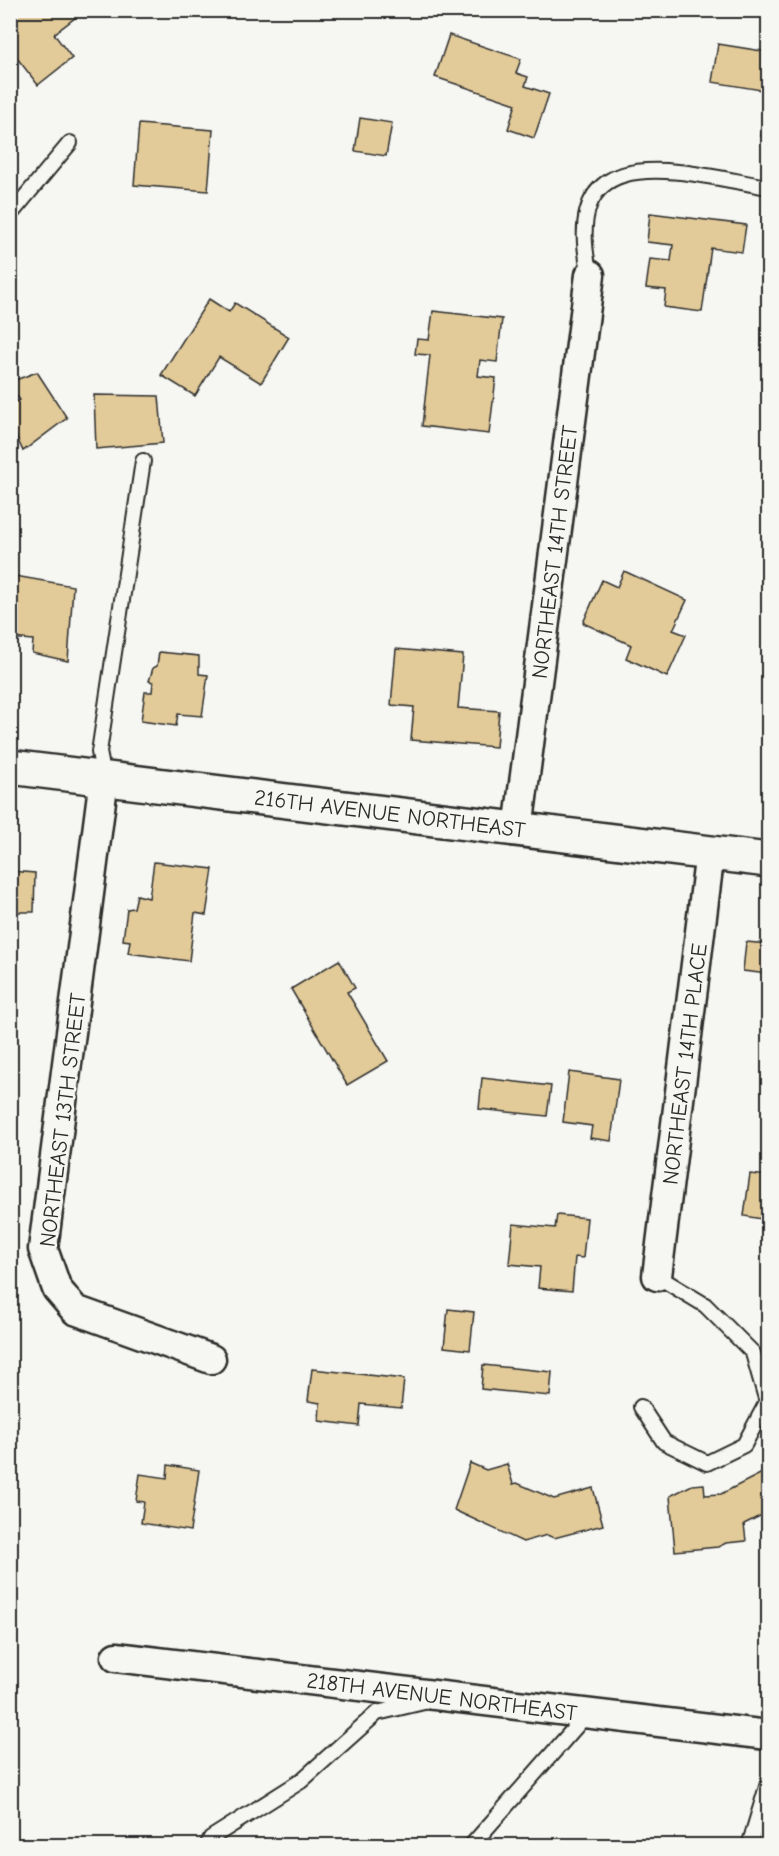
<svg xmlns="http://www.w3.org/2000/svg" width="779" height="1856" font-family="'Comic Neue',sans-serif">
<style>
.building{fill:#e2cb99;stroke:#2b2b2b;stroke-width:1.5}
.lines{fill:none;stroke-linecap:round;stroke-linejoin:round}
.service-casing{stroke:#2b2b2b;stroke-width:18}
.minor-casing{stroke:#2b2b2b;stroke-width:33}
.tertiary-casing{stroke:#2b2b2b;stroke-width:38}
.service{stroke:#f6f6f2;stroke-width:14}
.minor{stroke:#f6f6f2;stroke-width:28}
.tertiary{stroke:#f6f6f2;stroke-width:33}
.labels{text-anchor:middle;stroke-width:5;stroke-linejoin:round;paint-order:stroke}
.street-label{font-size:22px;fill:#2b2b2b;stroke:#f6f6f2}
</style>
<rect width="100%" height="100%" fill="#f6f6f2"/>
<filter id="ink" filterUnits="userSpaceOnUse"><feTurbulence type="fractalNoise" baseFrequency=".0167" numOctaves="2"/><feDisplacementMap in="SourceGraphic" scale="12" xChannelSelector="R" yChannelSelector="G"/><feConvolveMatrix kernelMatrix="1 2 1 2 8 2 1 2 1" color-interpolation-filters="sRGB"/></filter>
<g filter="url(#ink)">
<g class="building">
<polygon points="10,10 77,10 80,14 54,34 72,58 38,85 10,49"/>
<polygon points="449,35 521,59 516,73 528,77 525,86 549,94 534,138 508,129 516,104 435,77"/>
<polygon points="718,44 768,52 768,137 761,136 768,91 712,82"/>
<polygon points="360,118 392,123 386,156 355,151"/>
<polygon points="139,124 213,130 208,191 134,185"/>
<polygon points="650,213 746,225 742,252 711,248 702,312 664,307 666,290 646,288 650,259 671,261 673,245 647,242"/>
<polygon points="209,299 229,312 235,303 289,337 261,383 219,357 195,396 161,375"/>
<polygon points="433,311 502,319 497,362 480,360 478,376 496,378 489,434 422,426 430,355 415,354 417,339 429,340"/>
<polygon points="37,372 67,418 23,451 10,423 10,405 20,400 10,387 10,382"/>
<polygon points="94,395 159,396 163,443 96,449"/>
<polygon points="624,571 687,600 673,630 686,635 667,677 626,658 631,645 583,623 602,580 617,587"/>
<polygon points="15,576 73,586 68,661 32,653 33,640 10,638 10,583 13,583"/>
<polygon points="396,649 463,655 458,708 499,711 496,747 411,740 414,707 391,705"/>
<polygon points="159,652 199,656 199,674 208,675 202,716 178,714 176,726 141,721 145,692 152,692 153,682 149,681 153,668 157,666"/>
<polygon points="154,862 213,869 206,915 195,913 189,961 128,953 130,941 123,940 127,909 134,908 137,895 149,898"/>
<polygon points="10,871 35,873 34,912 10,912"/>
<polygon points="746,942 768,944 768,974 743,971"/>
<polygon points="339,960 355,988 347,992 388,1061 347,1085 291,989"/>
<polygon points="569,1072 619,1079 611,1141 590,1138 592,1126 563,1122"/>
<polygon points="482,1078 551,1086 547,1116 479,1109"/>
<polygon points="768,1171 768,1220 744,1216 750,1174 768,1176"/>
<polygon points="557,1215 587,1218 583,1258 575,1257 572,1291 538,1288 540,1267 509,1264 513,1224 555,1228"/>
<polygon points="448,1309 474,1312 470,1350 444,1347"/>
<polygon points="483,1365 552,1372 550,1396 481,1389"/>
<polygon points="312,1369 404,1379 401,1408 361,1404 359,1426 319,1421 320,1403 308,1401"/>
<polygon points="470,1463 486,1470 507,1464 513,1484 517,1483 554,1499 593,1488 603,1525 554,1538 547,1535 523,1542 454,1510"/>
<polygon points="168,1465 199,1470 190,1531 141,1523 144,1502 136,1501 140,1474 167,1478"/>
<polygon points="768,1470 768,1512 744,1524 746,1541 726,1543 718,1547 675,1551 670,1496 692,1485 704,1484 705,1495 721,1494"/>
</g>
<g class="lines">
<g class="service-casing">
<g id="service">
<polyline points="10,215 70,143"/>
<path d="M590,275C557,132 684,173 768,187"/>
<polyline points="104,778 99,752 143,461"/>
<polyline points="641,1407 664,1442 707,1463 744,1445 767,1402 753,1353 705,1305 657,1276"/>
<polyline points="207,1846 211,1838 301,1781 377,1713 424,1702"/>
<polyline points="471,1846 587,1714"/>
<polyline points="749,1846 768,1783"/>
</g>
</g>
<g class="minor-casing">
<g id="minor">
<polyline points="104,778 43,1249 57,1289 75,1310 211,1359"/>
<polyline points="518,829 590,275"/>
<polyline points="657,1276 710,852"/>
<polyline points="116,1657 768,1735"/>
</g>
</g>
<g class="tertiary-casing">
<polyline id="tertiary" points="10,767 768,860"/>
</g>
<use href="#service" class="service"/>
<use href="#minor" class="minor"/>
<use href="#tertiary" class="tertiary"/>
</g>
</g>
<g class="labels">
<g class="street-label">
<text transform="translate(554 552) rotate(-83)" y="8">NORTHEAST 14TH STREET</text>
<text transform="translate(390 813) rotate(7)" y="8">216TH AVENUE NORTHEAST</text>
<text transform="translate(684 1064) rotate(-83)" y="8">NORTHEAST 14TH PLACE</text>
<text transform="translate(62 1120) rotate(-83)" y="8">NORTHEAST 13TH STREET</text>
<text transform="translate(442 1696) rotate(7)" y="8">218TH AVENUE NORTHEAST</text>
</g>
</g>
<rect width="779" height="1856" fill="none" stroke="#f6f6f2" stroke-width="36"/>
<rect x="18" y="18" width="743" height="1820" fill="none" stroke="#2b2b2b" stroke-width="2" filter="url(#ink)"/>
</svg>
